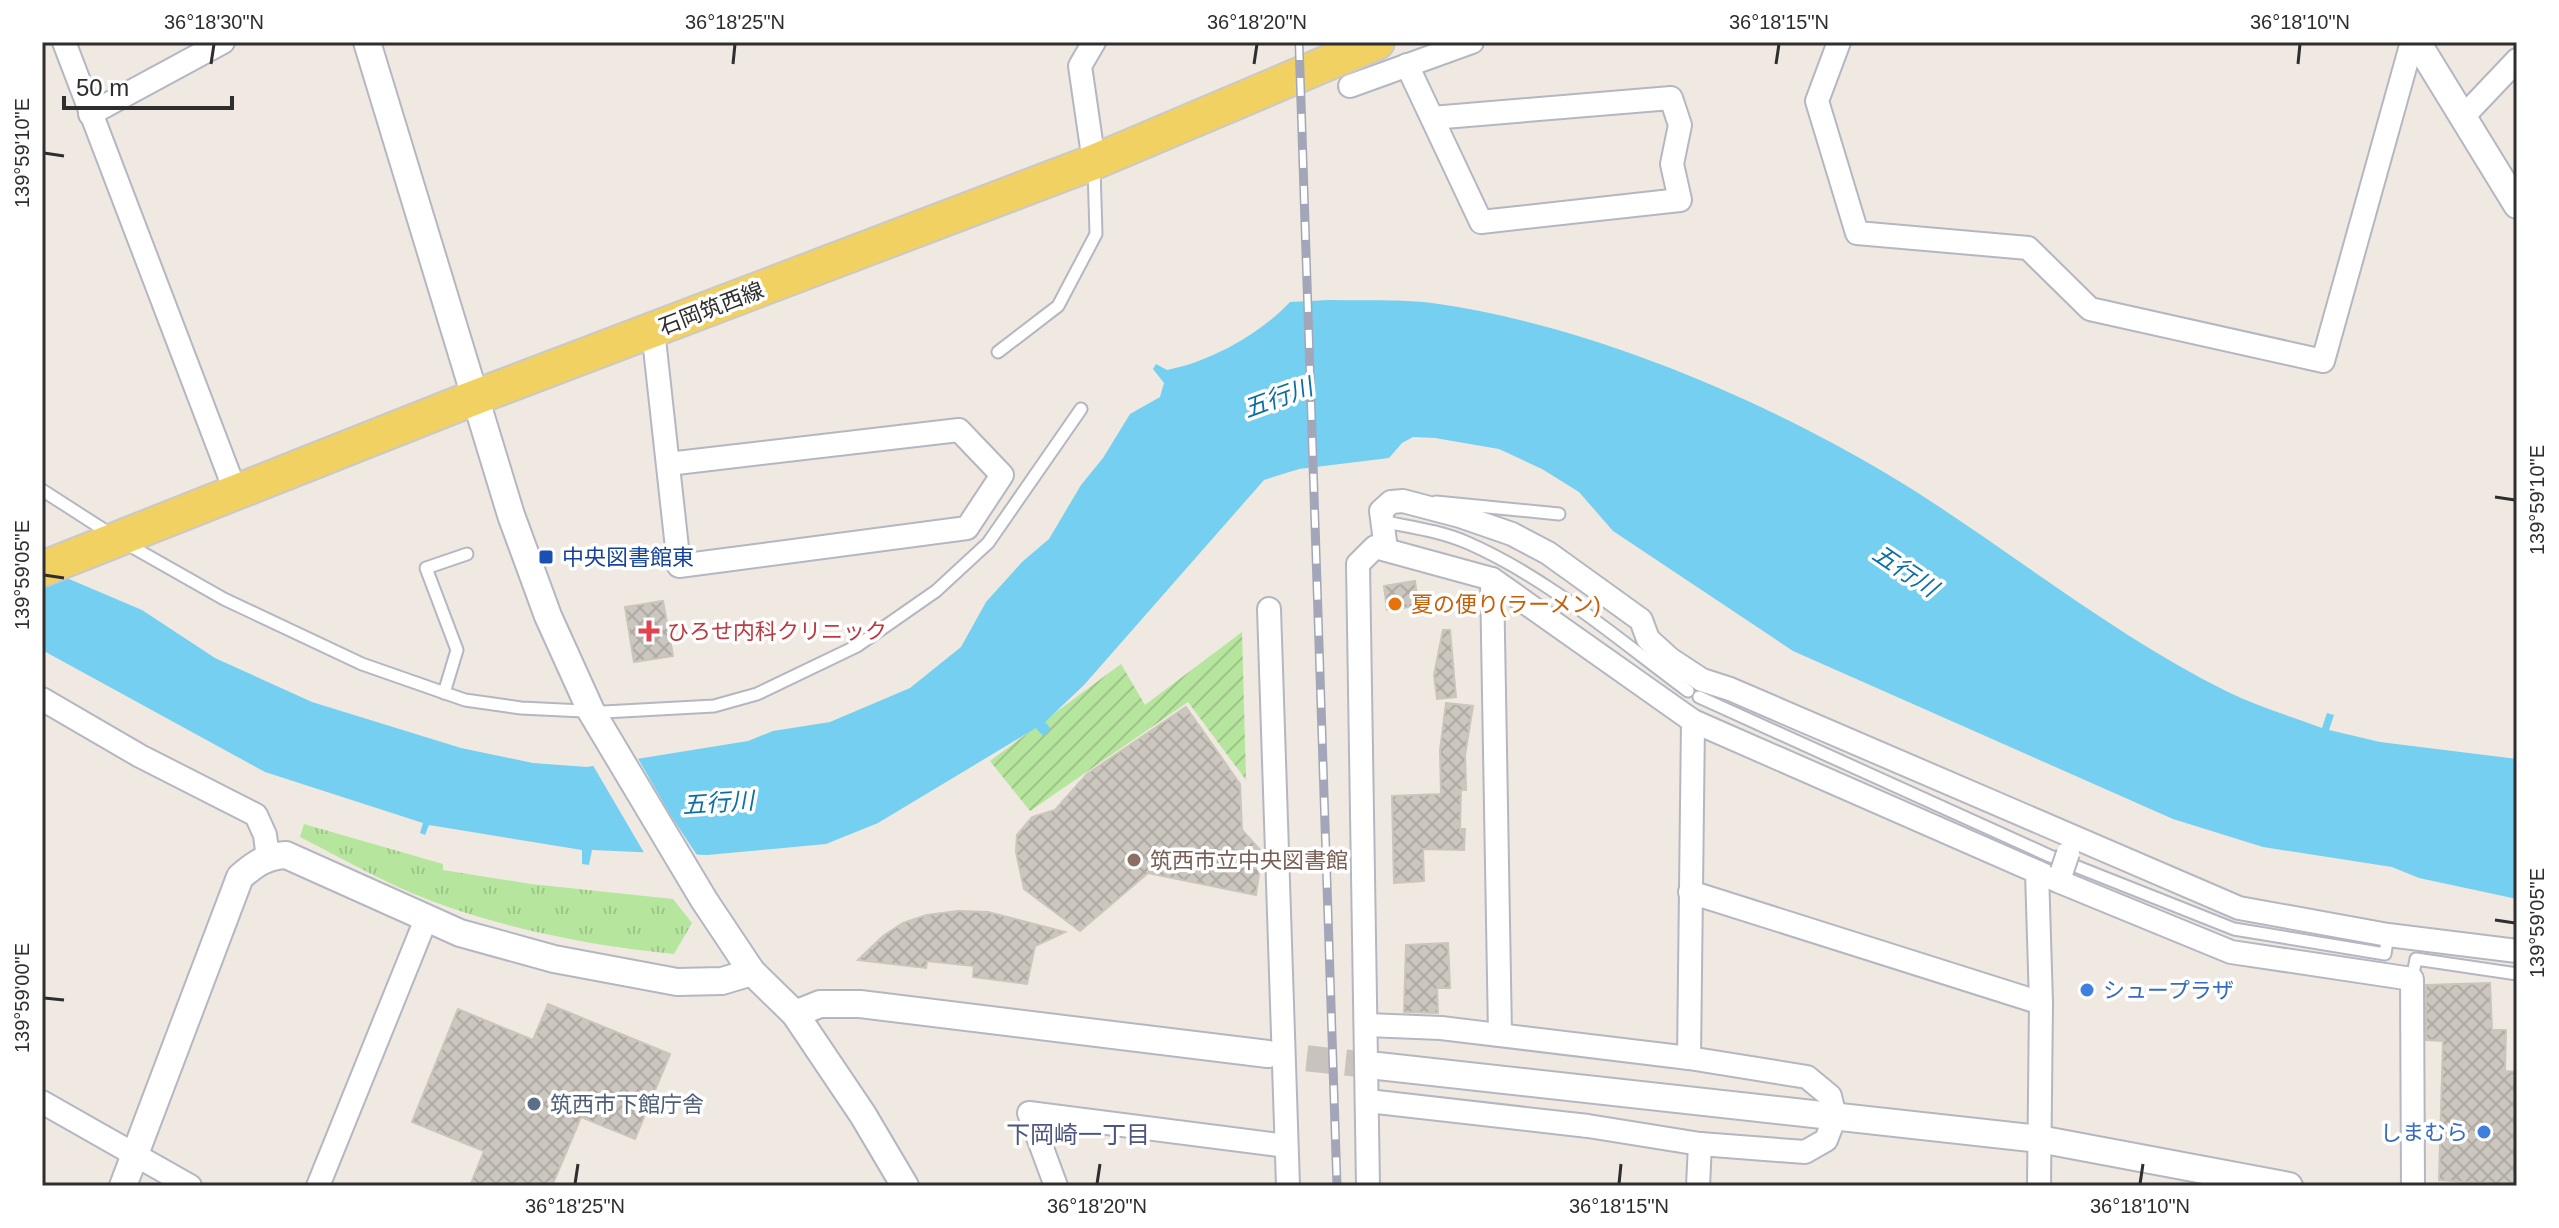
<svg xmlns="http://www.w3.org/2000/svg" width="2559" height="1228" font-family="Helvetica,'Noto Sans JP',sans-serif">
<style>
.park{fill:url(#park-tufts)}
.garden{fill:url(#garden-furrows)}
.water{fill:#75cff0}
.pier{fill:#efe9e1}
.building{fill:url(#building-cross-hatch);stroke:#cbc5ba;stroke-width:2}
.lines{fill:none;stroke-linecap:round;stroke-linejoin:round}
.tertiary-tunnel{stroke:#c8c4bd;stroke-width:26;stroke-dasharray:26 13;stroke-linecap:butt}
.service-casing{stroke:#b4b7c1;stroke-width:15}
.minor-casing{stroke:#b4b7c1;stroke-width:26}
.tertiary-casing{stroke:#b4b7c1;stroke-width:30}
.primary-casing{stroke:#c9c9c9;stroke-width:38}
.service{stroke:#fff;stroke-width:11}
.minor{stroke:#fff;stroke-width:22}
.tertiary{stroke:#fff;stroke-width:26}
.primary{stroke:#f2d163;stroke-width:34}
.rail-casing{stroke:#a3a6b8;stroke-width:9}
.rail{stroke:#fff;stroke-width:6;stroke-dasharray:18;stroke-linecap:butt}
.minor-bridge-casing{stroke:#b4b7c1;stroke-width:26;stroke-linecap:butt}
.minor-bridge{stroke:#fff;stroke-width:22}
.ticks{fill:none;stroke:#2e2e2e;stroke-width:3}
.transit-dot{fill:#1a4fb4;stroke:#fff;stroke-width:3}
.food-dot{fill:#e8710a;stroke:#fff;stroke-width:3}
.health-dot{fill:#e0444e;stroke:#fff;stroke-width:3}
.education-dot{fill:#8d6e63;stroke:#fff;stroke-width:3}
.shop-dot{fill:#3f7fe0;stroke:#fff;stroke-width:3}
.service-dot{fill:#5c6f8a;stroke:#fff;stroke-width:3}
.labels{text-anchor:middle;stroke-width:7;stroke-linejoin:round;paint-order:stroke}
.street-label{font-size:22px;fill:#2e2e2e;stroke:#fff}
.transit-label{font-size:22px;fill:#164399;stroke:#fff;text-anchor:start}
.food-label{font-size:22px;fill:#c56008;stroke:#fff;text-anchor:start}
.health-label{font-size:22px;fill:#be3a42;stroke:#fff;text-anchor:start}
.education-label{font-size:22px;fill:#785e54;stroke:#fff;text-anchor:start}
.shop-label{font-size:22px;fill:#366cbe;stroke:#fff;text-anchor:start}
.service-label{font-size:22px;fill:#4e5e75;stroke:#fff;text-anchor:start}
.water-label{font-size:24px;font-style:italic;fill:#0d6fa3;stroke:#fff}
.neighbourhood-label{font-size:24px;fill:#4d5680;stroke:#fff}
.neatline{fill:none;stroke:#2e2e2e;stroke-width:3}
.ticks-label{font-size:20px;text-anchor:middle;fill:#2e2e2e}
</style>
<defs>
<pattern id="park-tufts" width="24" height="20" patternUnits="userSpaceOnUse" patternTransform="scale(2)"><rect width="24" height="20" fill="#b6e59e"/><path d="M3 7l-1-3M5 7V3M7 7l1-3M15 17l-1-3M17 17v-4M19 17l1-3" fill="none" stroke="#9dc588"/></pattern>
<pattern id="garden-furrows" width="10" height="10" patternUnits="userSpaceOnUse" patternTransform="scale(2)"><rect width="10" height="10" fill="#b6e59e"/><path d="M-1 1l2-2M0 10L10 0M9 11l2-2" fill="none" stroke="#9dc588"/></pattern>
<pattern id="building-cross-hatch" width="8" height="8" patternUnits="userSpaceOnUse" patternTransform="scale(2)"><rect width="8" height="8" fill="#cbc7bf"/><path d="M0 0l8 8M0 8l8-8" fill="none" stroke="#afaba4"/></pattern>
</defs>
<rect width="100%" height="100%" fill="#efe9e1"/>
<path class="park" d="M304,824L443,864V870L531,884L673,899L692,923L674,954C600,947 522,932 451,908C399,891 349,862 300,837Z"/>
<polygon class="garden" points="1242,632 1246,780 1188,702 1030,811 990,761 1121,664 1145,705"/>
<path class="water" d="M1329,300C1363,301 1399,299 1432,303C1592,325 1779,405 1915,491C2018,557 2116,636 2226,691C2256,706 2290,716 2322,728L2327,713L2334,715L2329,730L2380,742L2517,759V899L2419,878L2392,867L2263,847L2173,819L1793,651L1613,531L1579,492L1542,469L1499,449L1435,438L1413,437L1402,443L1389,458L1299,469L1264,480L1084,685L1045,722L1051,729L1043,736L1036,728L878,823L826,844L707,855L592,850L589,865L582,864V850L429,825L425,835L420,833L423,823L265,772L42,650V555L69,579L142,610L215,658L312,702L461,748L533,763L587,767L748,741L773,731L830,722L910,688L961,647L986,602L1022,562L1049,539L1081,485L1103,458L1130,414L1160,397L1164,383L1153,369L1156,364L1167,370C1210,362 1260,334 1290,302Z"/>
<polygon class="pier" points="636,755 671,816 699,858 646,856 591,762"/>
<g class="building">
<polygon points="1415,581 1418,606 1387,610 1384,586"/>
<polygon points="663,601 673,656 634,662 625,607"/>
<polygon points="1443,630 1450,630 1456,697 1437,699 1434,675"/>
<polygon points="1446,703 1473,706 1465,755 1466,790 1461,790 1460,829 1465,829 1464,850 1423,849 1424,881 1394,883 1392,796 1441,794 1440,750"/>
<polygon points="1186,707 1240,784 1242,830 1262,852 1256,895 1148,873 1080,931 1024,889 1016,852 1017,835 1032,817 1055,810 1087,774"/>
<polygon points="958,911 988,912 1065,932 1035,946 1027,984 973,977 974,966 927,961 926,968 858,960 883,936 903,923 927,915"/>
<polygon points="1448,943 1450,988 1437,988 1438,1013 1404,1012 1406,945"/>
<polygon points="2490,983 2492,1030 2506,1030 2505,1071 2517,1072 2517,1186 2439,1180 2443,1041 2426,1040 2426,985"/>
<polygon points="548,1004 670,1054 635,1139 581,1117 552,1186 470,1186 484,1151 412,1122 458,1009 533,1040"/>
</g>
<g class="lines">
<polyline class="tertiary-tunnel" points="1268,1054 1378,1066"/>
<g class="service-casing">
<g id="service">
<polyline points="998,352 1058,306 1096,234 1094,168"/>
<polyline points="42,490 112,535"/>
<polyline points="1436,502 1559,514"/>
<path d="M1391,523C1417,528 1443,532 1468,543C1548,578 1619,640 1688,691"/>
<polyline points="127,544 224,599 362,664 465,700 521,708 604,712 714,706 757,694 857,646 936,591 988,543 1081,409"/>
<polyline points="444,693 457,650 426,568 467,554"/>
<polyline points="1699,697 2050,856 2234,929 2385,954 2388,935"/>
<polyline points="2412,979 2416,959 2517,974"/>
</g>
</g>
<g class="minor-casing">
<g id="minor">
<polyline points="64,42 236,493"/>
<polyline points="1839,42 1817,101 1857,233 2028,248 2090,309 2323,361 2412,42"/>
<polyline points="1407,65 1481,222 1680,200 1672,164 1680,125 1671,98 1432,118"/>
<polyline points="1350,86 1472,42"/>
<polyline points="90,114 223,42"/>
<polyline points="2462,118 2517,60"/>
<polyline points="1094,162 1080,66 1094,42"/>
<polyline points="653,330 679,566 967,528 1002,475 959,430 668,464"/>
<polyline points="1386,549 1381,511 1391,502 1403,501 1460,516 1512,534 1548,553 1641,620 1648,639 1670,659 1702,680 1730,689 2239,908 2388,935 2517,951"/>
<polyline points="1492,579 1500,1035"/>
<polyline points="1269,609 1288,1186"/>
<polyline points="42,699 140,756 256,815 265,835 268,858"/>
<polyline points="2037,872 2041,1003 2039,1186"/>
<polyline points="1690,892 2041,1003"/>
<polyline points="1367,1025 1441,1028 1689,1058 1807,1077 1830,1096 1835,1117 1826,1140 1805,1152 1700,1144 1588,1126 1368,1101"/>
<polyline points="1689,1058 1693,721"/>
<polyline points="42,1102 190,1186"/>
<polyline points="318,1186 426,919"/>
<polyline points="1056,1186 1029,1113 1286,1146"/>
<polyline points="1368,1186 1358,564 1375,547 1492,579 1693,721 2058,881 2231,952 2412,979 2413,1186"/>
<polyline points="1698,1186 1700,1144"/>
</g>
</g>
<g class="tertiary-casing">
<g id="tertiary">
<polyline points="367,42 511,515 548,616 591,711 704,900 752,972 795,1014 863,1115 905,1186"/>
<polyline points="2417,42 2517,205"/>
<polyline points="795,1014 820,1004 860,1004 1268,1054"/>
<polyline points="1378,1066 2039,1139 2289,1186"/>
<path d="M123,1186L240,877C255,864 266,856 286,855L460,933L554,959L677,982L722,981L752,972"/>
</g>
</g>
<g class="primary-casing">
<polyline id="primary" points="42,569 476,397 1094,162 1377,42"/>
</g>
<use href="#service" class="service"/>
<use href="#minor" class="minor"/>
<use href="#tertiary" class="tertiary"/>
<use href="#primary" class="primary"/>
<g class="rail-casing">
<polyline id="rail" points="1299,42 1337,1186"/>
</g>
<use href="#rail" class="rail"/>
<g class="minor-bridge-casing">
<polyline id="minor-bridge" points="2062,871 2068,853"/>
</g>
<use href="#minor-bridge" class="minor-bridge"/>
</g>
<path class="ticks" d="M211,64L214,44M733,64L735,44M1254,64L1257,44M1776,64L1779,44M2298,64L2300,44M44,153L64,156M2495,497L2515,500M44,575L64,578M2495,920L2515,923M44,998L64,1000M575,1184L578,1164M1097,1184L1100,1164M1619,1184L1621,1164M2140,1184L2143,1164"/>
<rect class="transit-dot" x="538" y="549" width="16" height="16" rx="4"/>
<circle class="food-dot" cx="1395" cy="604" r="8"/>
<path class="health-dot" d="M645 619h8v8h8v8h-8v8h-8v-8h-8v-8h8z"/>
<circle class="education-dot" cx="1134" cy="860" r="8"/>
<g class="shop-dot">
<circle cx="2087" cy="990" r="8"/>
<circle cx="2484" cy="1132" r="8"/>
</g>
<circle class="service-dot" cx="534" cy="1104" r="8"/>
<g class="labels">
<g class="street-label">
<text transform="translate(711 308) rotate(-21)" y="8">石岡筑西線</text>
</g>
<g class="transit-label">
<text x="562" y="565">中央図書館東</text>
</g>
<g class="food-label">
<text x="1411" y="612">夏の便り(ラーメン)</text>
</g>
<g class="health-label">
<text x="667" y="639">ひろせ内科クリニック</text>
</g>
<g class="education-label">
<text x="1150" y="868">筑西市立中央図書館</text>
</g>
<g class="shop-label">
<text x="2103" y="998">シュープラザ</text>
<text x="2468" y="1140" text-anchor="end">しまむら</text>
</g>
<g class="service-label">
<text x="550" y="1112">筑西市下館庁舎</text>
</g>
<g class="water-label">
<text transform="translate(1278 398) rotate(-20)" y="8">五行川</text>
<text transform="translate(1905 571) rotate(34)" y="8">五行川</text>
<text transform="translate(718 803) rotate(-4)" y="8">五行川</text>
</g>
<g class="neighbourhood-label">
<text x="1078" y="1143">下岡崎一丁目</text>
</g>
</g>
<rect width="2559" height="1228" fill="none" stroke="#ffffff" stroke-width="88"/>
<path d="M64 96v12h168v-12" fill="none" stroke="#2e2e2e" stroke-width="4"/>
<text x="76" y="96" font-size="24" fill="#2e2e2e" stroke="#ffffff" stroke-width="6" paint-order="stroke">50 m</text>
<rect x="44" y="44" width="2471" height="1140" class="neatline"/>
<g class="ticks-label">
<text x="214" y="29">36°18'30"N</text>
<text x="735" y="29">36°18'25"N</text>
<text x="1257" y="29">36°18'20"N</text>
<text x="1779" y="29">36°18'15"N</text>
<text x="2300" y="29">36°18'10"N</text>
<text transform="translate(22 153) rotate(-90)" y="7">139°59'10"E</text>
<text transform="translate(2537 500) rotate(-90)" y="7">139°59'10"E</text>
<text transform="translate(22 575) rotate(-90)" y="7">139°59'05"E</text>
<text transform="translate(2537 923) rotate(-90)" y="7">139°59'05"E</text>
<text transform="translate(22 998) rotate(-90)" y="7">139°59'00"E</text>
<text x="575" y="1213">36°18'25"N</text>
<text x="1097" y="1213">36°18'20"N</text>
<text x="1619" y="1213">36°18'15"N</text>
<text x="2140" y="1213">36°18'10"N</text>
</g>
</svg>
